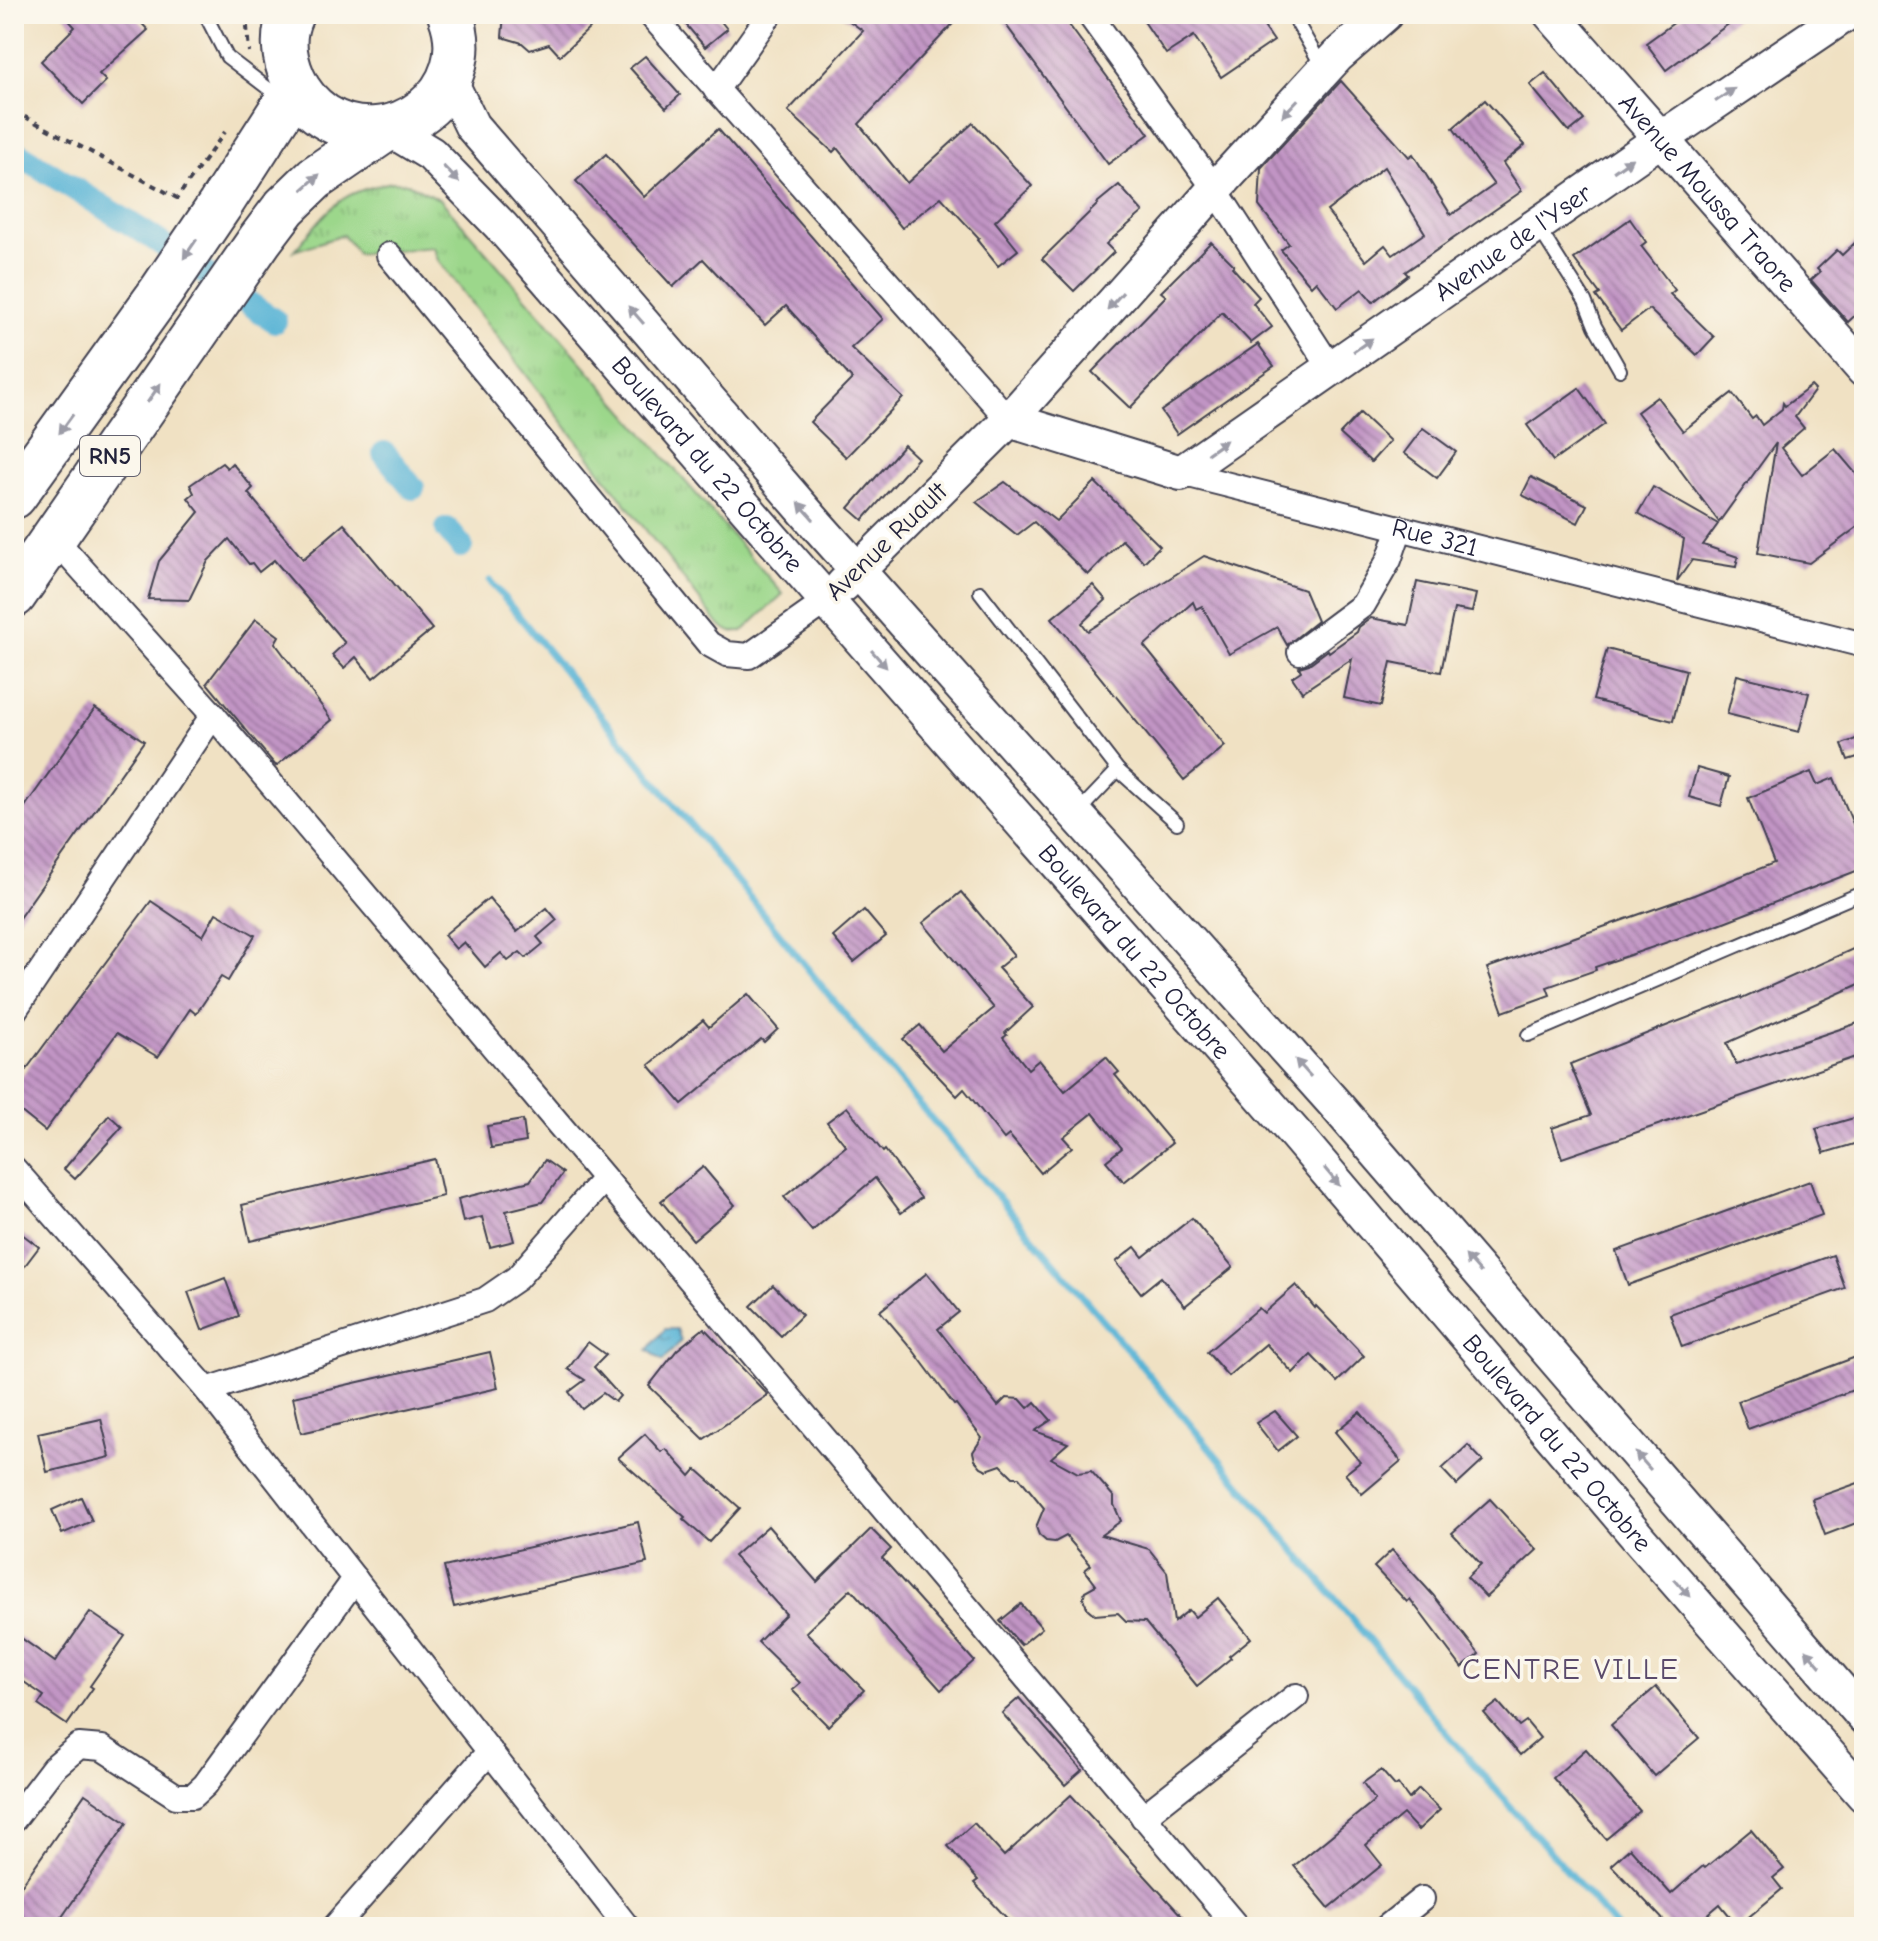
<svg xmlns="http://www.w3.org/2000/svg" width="1878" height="1941" font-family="'Comic Neue',sans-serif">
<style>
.grass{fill:url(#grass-tufts);stroke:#5f7c63;stroke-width:2}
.water{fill:url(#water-ripples);stroke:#3c6a88;stroke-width:2}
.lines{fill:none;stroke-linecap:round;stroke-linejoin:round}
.stream{stroke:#57b3d5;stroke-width:7}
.canal{stroke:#57b3d5;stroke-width:24}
.building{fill:url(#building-back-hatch);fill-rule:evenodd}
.lane-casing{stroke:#413f4f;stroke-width:16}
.street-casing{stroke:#413f4f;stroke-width:28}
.secondary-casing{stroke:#413f4f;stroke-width:38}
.highway-casing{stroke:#413f4f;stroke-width:48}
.path{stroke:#413f4f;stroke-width:4;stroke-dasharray:6 6;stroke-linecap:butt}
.lane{stroke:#fff;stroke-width:12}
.street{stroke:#fff;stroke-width:24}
.secondary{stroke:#fff;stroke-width:34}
.highway{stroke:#fff;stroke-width:44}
.oneway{fill:#9c9ca7}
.labels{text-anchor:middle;stroke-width:7;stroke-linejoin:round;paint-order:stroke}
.shield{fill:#fbf7ec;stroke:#636270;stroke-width:2}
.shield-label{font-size:24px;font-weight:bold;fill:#22223b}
.street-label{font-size:26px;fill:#22223b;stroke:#fbf7ec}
.quarter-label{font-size:30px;letter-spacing:2px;fill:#5a4a6b;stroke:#fbf7ec}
</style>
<defs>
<pattern id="grass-tufts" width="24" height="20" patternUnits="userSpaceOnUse" patternTransform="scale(2)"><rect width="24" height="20" fill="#9cd78b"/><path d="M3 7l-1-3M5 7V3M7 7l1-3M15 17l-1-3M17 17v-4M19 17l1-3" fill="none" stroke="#86b879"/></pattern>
<pattern id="water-ripples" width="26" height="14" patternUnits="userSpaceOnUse" patternTransform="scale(2)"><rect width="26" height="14" fill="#57b3d5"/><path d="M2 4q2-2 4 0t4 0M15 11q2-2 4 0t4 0" fill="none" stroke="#4891ae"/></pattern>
<pattern id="building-back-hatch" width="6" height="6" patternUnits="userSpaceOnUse" patternTransform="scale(2)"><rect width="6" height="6" fill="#c194c4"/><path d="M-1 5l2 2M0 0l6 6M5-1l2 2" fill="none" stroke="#9c78a0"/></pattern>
</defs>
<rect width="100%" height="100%" fill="#fbf7ec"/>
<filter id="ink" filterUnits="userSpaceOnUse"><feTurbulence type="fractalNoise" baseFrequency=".0125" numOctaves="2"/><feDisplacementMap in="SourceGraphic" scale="16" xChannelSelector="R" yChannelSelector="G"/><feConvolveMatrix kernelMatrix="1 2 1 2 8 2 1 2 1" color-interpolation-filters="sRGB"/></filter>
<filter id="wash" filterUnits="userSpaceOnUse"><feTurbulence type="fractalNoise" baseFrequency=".006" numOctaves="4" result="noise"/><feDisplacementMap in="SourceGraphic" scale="32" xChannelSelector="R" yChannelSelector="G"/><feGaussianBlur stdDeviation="1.8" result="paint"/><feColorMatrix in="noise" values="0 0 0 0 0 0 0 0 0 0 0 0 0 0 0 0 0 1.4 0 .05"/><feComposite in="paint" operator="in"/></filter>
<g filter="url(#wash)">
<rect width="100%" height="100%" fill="#f0e1c3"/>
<path class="grass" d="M391,182L407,183L441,200L783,594L742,632H731L719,625L438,260L433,247L358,254L343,235L294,251C309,234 324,212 343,199C357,190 375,186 391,182Z"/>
<polygon class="water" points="665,1329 677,1329 681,1341 663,1361 648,1350"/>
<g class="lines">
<polyline class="stream" points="490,581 691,825 885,1064 1129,1351 1456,1744 1616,1927"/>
<g class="canal">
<polyline points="14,151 150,236 275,321"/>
<polyline points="384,453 413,488"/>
<polyline points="447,529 461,546"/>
</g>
</g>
<g id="blocks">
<g class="building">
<polygon points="63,14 133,14 148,30 99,74 106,81 83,104 41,61 75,27"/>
<polygon points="504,14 582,14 592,26 560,56 549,44 530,50 522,43 502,37"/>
<polygon points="677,14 715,14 727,29 705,47"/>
<polygon points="840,14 962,14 859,124 907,183 973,123 1032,186 995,221 1018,250 998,266 977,240 979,238 941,197 902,228 837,148 833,152 788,111 863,31"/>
<polygon points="998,14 1061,14 1149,134 1108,164"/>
<polygon points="1139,14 1255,14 1274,41 1221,77 1194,36 1166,54"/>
<polygon points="1686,14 1742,14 1666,70 1646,43"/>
<polygon points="645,56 680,95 666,108 630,68"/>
<polygon points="1545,73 1584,120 1569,132 1530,85"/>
<path d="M1341,81L1409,157L1413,154L1451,215L1494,185L1453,128L1485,100L1525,145L1503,163L1522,191L1405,272L1408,275L1373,302L1362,289L1337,308L1316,281L1311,286L1281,250L1289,244L1259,206L1261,168ZM1384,167L1425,233L1393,255L1385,245L1366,261L1327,211Z"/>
<polygon points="718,129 883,319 851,348 903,398 846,457 810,422 852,379 786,306 765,325 703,259 673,287 576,181 606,154 644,197"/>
<polygon points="1119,185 1143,212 1106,244 1114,252 1074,291 1042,259 1098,204 1097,203"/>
<polygon points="1630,219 1646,242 1641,246 1675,290 1670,294 1714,337 1697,355 1649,309 1621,330 1596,296 1600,294 1574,259"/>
<polygon points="1864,234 1864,307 1848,322 1811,280 1820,272 1817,269 1837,250 1842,255"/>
<polygon points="1211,242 1234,265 1232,267 1259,297 1253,303 1272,327 1251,343 1222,312 1130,408 1092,372 1166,296 1161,292"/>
<polygon points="1258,344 1274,366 1177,434 1161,411"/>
<polygon points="1811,386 1815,390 1795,417 1804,428 1781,448 1802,475 1835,449 1864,483 1864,522 1809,563 1758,553 1776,443 1719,522 1637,412 1657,397 1683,431 1732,393 1752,419 1756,416 1762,425 1782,409 1783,403 1785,406"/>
<polygon points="1579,388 1605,424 1553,461 1527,425"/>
<polygon points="1360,413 1390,441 1371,462 1340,434"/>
<polygon points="1423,428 1456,452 1437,478 1404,453"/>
<polygon points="904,445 918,458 863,520 849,508"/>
<polygon points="222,463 227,468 232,463 253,488 248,493 303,559 344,524 432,629 373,678 356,657 344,668 332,655 345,643 274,560 259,572 252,563 249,564 229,539 208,561 189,600 148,599 159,561 199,512 188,498 194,493 190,485"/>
<polygon points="1531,477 1587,505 1578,523 1522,495"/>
<polygon points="1005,482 1056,521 1095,482 1160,546 1144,562 1122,540 1088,575 1034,522 1017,535 976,502"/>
<polygon points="1653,487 1718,524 1703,545 1738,557 1736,567 1692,560 1677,581 1684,539 1638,513"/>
<polygon points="1204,556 1304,590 1317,621 1287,645 1277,627 1229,654 1202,606 1196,609 1193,602 1144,646 1225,746 1184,780 1052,618 1093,585 1106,600 1082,623 1088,631"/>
<polygon points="1417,582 1476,594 1472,612 1454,609 1441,672 1391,662 1381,706 1344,698 1352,659 1302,692 1292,677 1301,671 1299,667 1309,664 1328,650 1329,652 1357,632 1359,627 1371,618 1408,625"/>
<polygon points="256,619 279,636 275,643 332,720 276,766 207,683"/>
<polygon points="1607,649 1686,670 1673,721 1593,700"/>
<polygon points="1737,675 1809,693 1799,732 1727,714"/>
<polygon points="95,708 144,741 14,925 14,822"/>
<polygon points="1864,736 1864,755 1848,760 1842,744"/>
<polygon points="1697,768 1729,777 1721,806 1689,797"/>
<polygon points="1811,772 1817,785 1834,778 1856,831 1864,828 1864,868 1711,927 1595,967 1596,970 1547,987 1550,995 1503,1012 1487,968 1694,895 1774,863 1748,798"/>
<polygon points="961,892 1014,955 998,968 1033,1007 1005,1033 1007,1035 1003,1038 1028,1069 1039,1060 1065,1091 1106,1057 1119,1072 1115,1075 1172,1143 1124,1182 1106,1161 1122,1148 1093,1113 1063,1137 1072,1147 1041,1173 1009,1135 1004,1139 964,1089 957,1096 903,1039 920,1025 942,1051 994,1008 923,923"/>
<polygon points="489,898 517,932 547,908 557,920 537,937 543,944 526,958 520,952 508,961 501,953 485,967 464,942 456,949 444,935"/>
<polygon points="151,901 203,936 216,913 255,935 228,981 221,977 196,1014 190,1009 158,1057 117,1033 45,1131 14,1106 14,1086"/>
<polygon points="864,910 886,936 854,962 833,937"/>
<polygon points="1864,944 1864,982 1727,1043 1736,1064 1864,1021 1864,1054 1562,1158 1552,1128 1591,1115 1570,1064 1661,1028 1741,997 1742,999"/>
<polygon points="748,994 778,1029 764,1042 761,1039 682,1104 649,1065 703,1020 709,1027"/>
<polygon points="847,1107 883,1152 885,1150 921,1198 901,1213 875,1178 812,1231 784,1197 846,1146 827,1122"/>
<polygon points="109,1115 122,1127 75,1179 64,1169"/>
<polygon points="1864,1115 1864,1141 1824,1153 1816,1129"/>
<polygon points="523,1120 526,1142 491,1148 487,1126"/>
<polygon points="435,1159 443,1196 250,1241 242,1205"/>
<polygon points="545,1160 563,1173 542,1202 506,1211 514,1241 490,1247 482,1217 463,1222 458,1199 530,1181"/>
<polygon points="703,1167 735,1205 693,1240 661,1201"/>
<polygon points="1810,1181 1822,1215 1628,1285 1616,1251"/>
<polygon points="1192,1218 1233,1267 1185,1306 1161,1277 1141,1293 1116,1262 1135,1247 1143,1257"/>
<polygon points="14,1228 39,1247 14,1280"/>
<polygon points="1833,1255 1845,1288 1682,1347 1670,1314"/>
<polygon points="927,1273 959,1312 938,1329 998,1406 1006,1398 1020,1399 1028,1408 1035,1402 1051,1420 1035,1431 1068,1443 1051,1458 1078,1473 1091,1471 1114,1497 1114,1505 1121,1521 1101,1535 1149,1549 1167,1572 1174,1622 1189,1610 1195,1617 1218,1598 1251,1638 1229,1656 1231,1658 1197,1686 1145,1622 1126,1621 1118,1613 1095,1615 1088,1609 1083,1599 1085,1591 1096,1585 1085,1570 1091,1565 1066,1536 1055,1542 1046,1541 1039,1535 1036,1527 1044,1508 1019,1477 1013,1477 1001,1465 987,1470 981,1467 975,1460 973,1452 982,1438 956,1404 954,1405 913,1350 880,1311"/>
<polygon points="225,1278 239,1316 202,1330 188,1292"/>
<polygon points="773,1285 802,1315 781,1336 751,1306"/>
<polygon points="1296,1285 1315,1308 1316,1306 1364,1356 1337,1382 1311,1355 1293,1373 1266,1344 1228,1376 1207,1352 1259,1308 1264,1313"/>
<polygon points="704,1328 768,1395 704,1439 649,1386 677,1350"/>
<polygon points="588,1342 606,1355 594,1367 620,1396 615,1402 603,1393 582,1409 569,1392 585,1380 568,1369"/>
<polygon points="490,1352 498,1388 301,1433 293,1397"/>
<polygon points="1864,1354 1864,1386 1748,1429 1738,1401"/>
<polygon points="1275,1411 1297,1436 1278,1451 1256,1423"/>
<polygon points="1360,1412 1401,1461 1362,1494 1345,1474 1360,1462 1335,1432"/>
<polygon points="101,1419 110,1457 47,1472 38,1433"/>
<polygon points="645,1434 661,1452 666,1449 690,1476 696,1469 740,1508 709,1542 683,1519 685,1517 618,1458"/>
<polygon points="1468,1445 1483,1461 1457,1485 1442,1469"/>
<polygon points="1864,1481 1864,1520 1825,1535 1812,1499"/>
<polygon points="81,1497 92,1521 62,1534 52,1510"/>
<polygon points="1490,1499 1537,1550 1486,1597 1467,1577 1481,1564 1452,1533"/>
<polygon points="638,1522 647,1563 454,1607 444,1567"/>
<polygon points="768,1526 817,1582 871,1529 891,1549 882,1558 974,1661 941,1690 851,1589 806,1632 864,1690 828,1726 792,1690 800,1683 758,1642 786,1614 734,1556"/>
<polygon points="1392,1550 1433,1595 1479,1654 1462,1668 1410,1599 1407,1602 1374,1567"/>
<polygon points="1021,1604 1042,1628 1021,1645 1000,1621"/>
<polygon points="90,1612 125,1636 90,1686 93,1688 67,1725 38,1705 44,1696 14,1675 14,1633 55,1662"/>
<polygon points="1656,1687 1699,1738 1654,1776 1611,1725"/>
<polygon points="1019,1698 1082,1770 1065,1785 1002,1713"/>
<polygon points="1498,1702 1519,1726 1526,1721 1540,1738 1520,1755 1484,1713"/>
<polygon points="1586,1749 1640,1811 1606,1839 1553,1778"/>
<polygon points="1381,1770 1395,1786 1398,1784 1409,1799 1419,1789 1440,1810 1418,1830 1403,1814 1366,1845 1382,1865 1329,1908 1294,1866 1375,1800 1363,1783"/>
<polygon points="85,1794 127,1823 55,1927 14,1927 14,1896"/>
<polygon points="1071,1795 1192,1927 1015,1927 974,1883 978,1880 948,1846 974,1823 1004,1856"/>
<polygon points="1751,1830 1784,1869 1773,1878 1782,1889 1738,1926 1720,1904 1693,1927 1670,1927 1611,1865 1630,1848 1671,1894 1703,1866 1705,1868"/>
</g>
</g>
</g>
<g filter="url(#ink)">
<use href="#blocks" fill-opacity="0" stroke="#413f4f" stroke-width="2"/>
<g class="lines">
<g class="lane-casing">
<g id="lane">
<polyline points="207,14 208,20 227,57 282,99"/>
<polyline points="1292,14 1323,68"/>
<polyline points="1538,227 1585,301 1595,326 1620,370"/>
<polyline points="980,592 1118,770 1078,812"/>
<polyline points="1118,770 1177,823"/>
<polyline points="1528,1035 1864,892"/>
</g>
</g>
<g class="street-casing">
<g id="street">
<polyline points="650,14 1009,420"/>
<polyline points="1089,14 1215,189 1330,367"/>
<polyline points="716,90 770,14"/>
<polyline points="389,255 709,644 727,654 749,656 827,601"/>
<path id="s1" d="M1181,473L1864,645"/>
<polyline points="54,538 213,715 1237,1927"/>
<polyline points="1300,652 1363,605 1389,560 1400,528"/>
<polyline points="14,1011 213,715"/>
<polyline points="14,1169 207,1390 627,1927"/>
<polyline points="207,1390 485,1300 517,1278 604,1179"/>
<polyline points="1143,1817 1296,1696"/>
<polyline points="14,1819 53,1768 79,1746 102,1748 176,1796 193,1796 205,1785 355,1579"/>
<polyline points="335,1927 490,1751"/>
<polyline points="1387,1927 1422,1899"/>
</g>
</g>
<g class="secondary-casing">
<g id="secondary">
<path id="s2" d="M1551,14L1864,370"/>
<polyline points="449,79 472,126 817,525 1334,1103 1864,1717"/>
<path id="s3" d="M388,128L431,154L501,226L785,553L1296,1135L1640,1540L1864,1795"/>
<path id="s4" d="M1009,420L1181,473L1661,139L1846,14"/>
<polyline points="843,585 1009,420 1215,189 1337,56 1385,14"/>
</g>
</g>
<g class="highway-casing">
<g id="highway">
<path d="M291,14C281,35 284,59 293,79C299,94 311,107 324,116C392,159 481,91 450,14"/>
<polyline points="14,496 161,292 220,205 296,87"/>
<polyline points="14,595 260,240 285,207 315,178 388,128"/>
</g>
</g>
<g class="path">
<polyline points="246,14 249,52"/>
<polyline points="14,111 177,198 225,132"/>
</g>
<use href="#lane" class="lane"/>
<use href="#street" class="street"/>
<use href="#secondary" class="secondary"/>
<use href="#highway" class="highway"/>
</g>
<defs><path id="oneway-solid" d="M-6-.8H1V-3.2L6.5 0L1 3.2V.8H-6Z" transform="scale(2)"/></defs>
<g class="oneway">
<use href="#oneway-solid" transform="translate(1725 95) rotate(-34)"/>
<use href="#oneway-solid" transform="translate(1290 108) rotate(133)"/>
<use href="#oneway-solid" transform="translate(1623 165) rotate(-35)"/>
<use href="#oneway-solid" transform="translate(451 174) rotate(46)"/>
<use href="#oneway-solid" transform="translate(311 182) rotate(-42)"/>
<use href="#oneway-solid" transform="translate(190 249) rotate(124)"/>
<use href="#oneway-solid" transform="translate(1115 301) rotate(132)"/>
<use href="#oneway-solid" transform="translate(636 315) rotate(-131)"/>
<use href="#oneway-solid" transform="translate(1363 345) rotate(-35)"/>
<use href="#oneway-solid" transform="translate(154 393) rotate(-55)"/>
<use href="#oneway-solid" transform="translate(66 424) rotate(126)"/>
<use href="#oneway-solid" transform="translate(1217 447) rotate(-35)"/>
<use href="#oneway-solid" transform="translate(806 511) rotate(-131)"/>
<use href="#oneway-solid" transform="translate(879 659) rotate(49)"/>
<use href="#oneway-solid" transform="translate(1303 1068) rotate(-132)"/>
<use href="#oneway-solid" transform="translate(1332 1177) rotate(50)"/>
<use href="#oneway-solid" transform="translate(1473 1264) rotate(-131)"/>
<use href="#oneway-solid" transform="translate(1643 1461) rotate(-131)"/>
<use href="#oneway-solid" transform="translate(1682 1588) rotate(49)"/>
<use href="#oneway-solid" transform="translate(1813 1658) rotate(-131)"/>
</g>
</g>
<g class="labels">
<rect class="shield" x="80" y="436" width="60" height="40" rx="6"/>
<g class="shield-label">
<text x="110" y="464">RN5</text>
</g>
<g class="street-label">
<text dy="9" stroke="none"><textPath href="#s2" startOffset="238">Avenue Moussa Traore</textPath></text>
<text dy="9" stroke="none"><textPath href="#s4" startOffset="584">Avenue de l'Yser</textPath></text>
<text dy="9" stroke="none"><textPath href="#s3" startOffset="466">Boulevard du 22 Octobre</textPath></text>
<text dy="9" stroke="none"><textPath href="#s1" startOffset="262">Rue 321</textPath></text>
<text transform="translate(886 541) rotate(-44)" y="9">Avenue Ruault</text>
<text dy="9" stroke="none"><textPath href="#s3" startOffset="1114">Boulevard du 22 Octobre</textPath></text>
<text dy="9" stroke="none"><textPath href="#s3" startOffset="1762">Boulevard du 22 Octobre</textPath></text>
</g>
<g class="quarter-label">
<text x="1571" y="1679">CENTRE VILLE</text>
</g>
</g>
<rect width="1878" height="1941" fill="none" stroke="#fbf7ec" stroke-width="48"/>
</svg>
